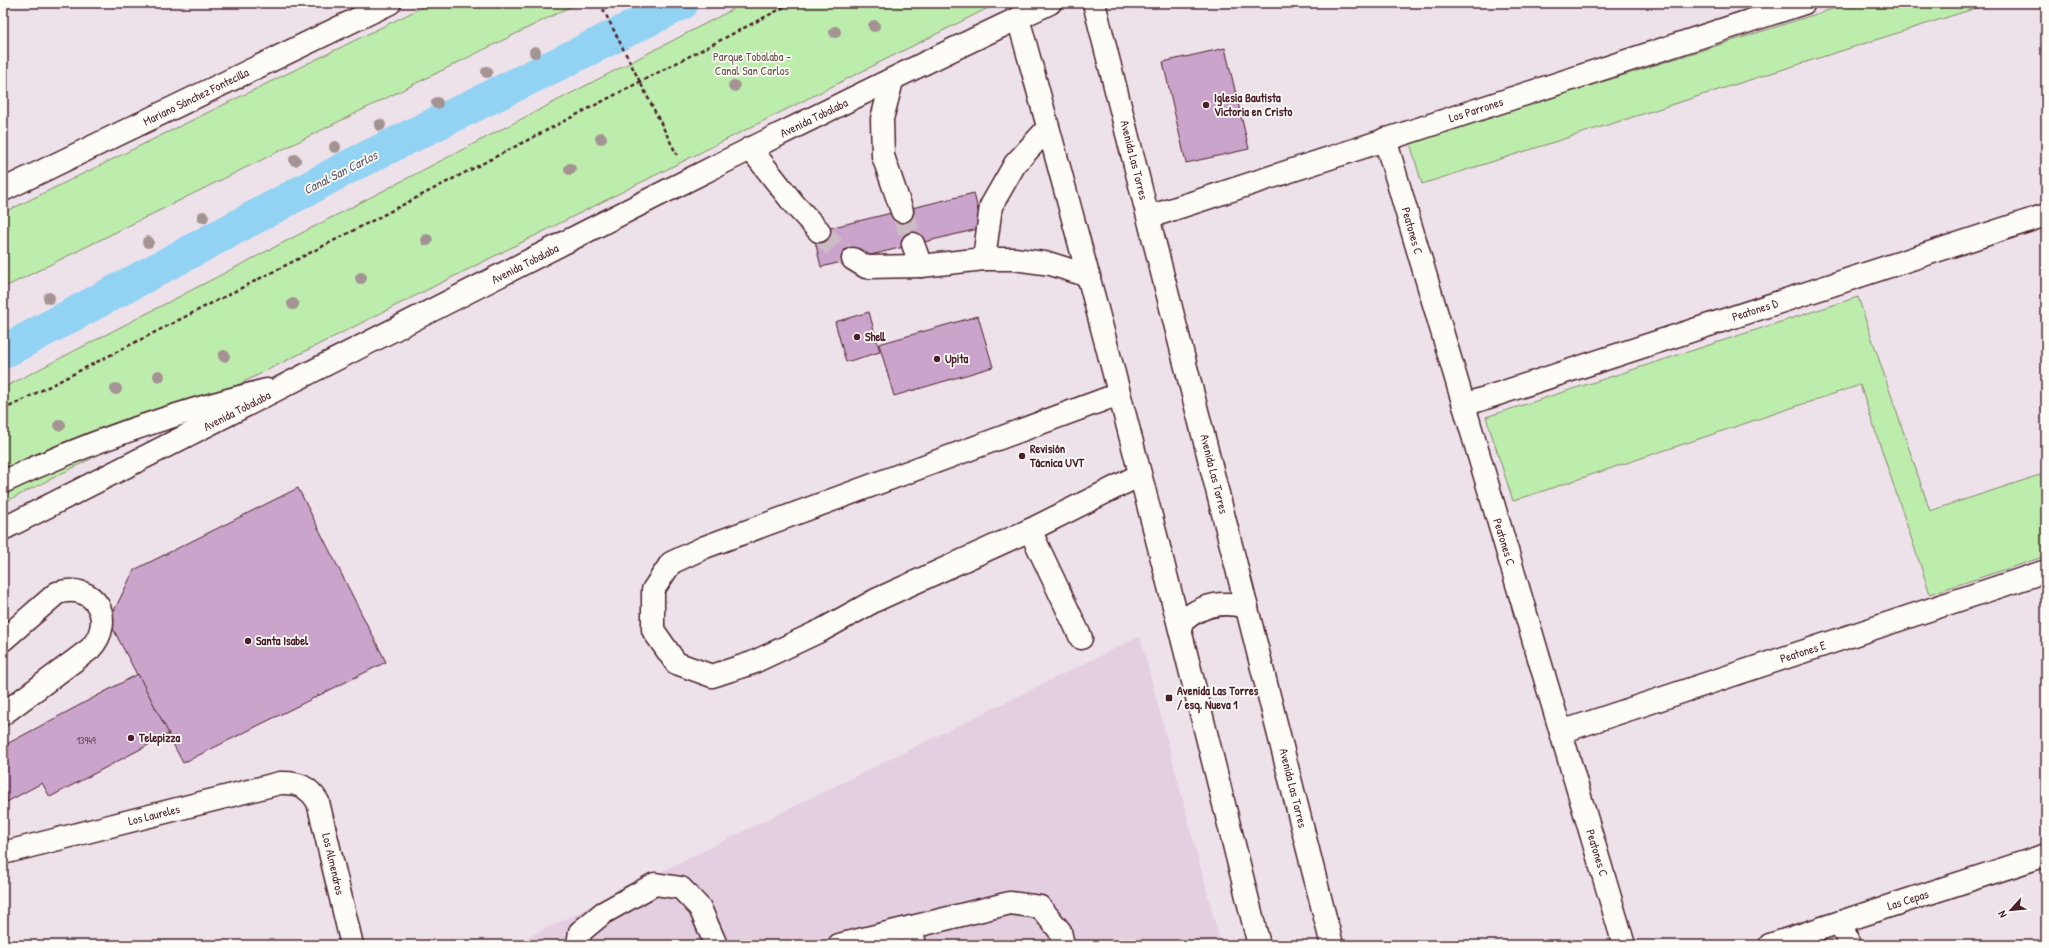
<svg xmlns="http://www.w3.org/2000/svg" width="2049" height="948" font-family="'Patrick Hand',sans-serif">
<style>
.built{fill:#e4cfe1}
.green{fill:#bdedac;stroke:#84866c}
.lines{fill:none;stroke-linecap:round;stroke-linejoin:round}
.canal{stroke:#92d2f3;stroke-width:34}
.building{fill:#cba4cc;stroke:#4a1f2b}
.minor-tunnel{stroke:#cdbbc4;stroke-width:22;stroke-dasharray:22 11;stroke-linecap:butt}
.minor-casing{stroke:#4a1f2b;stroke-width:25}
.major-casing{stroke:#4a1f2b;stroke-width:25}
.path{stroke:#4a1f2b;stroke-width:2.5;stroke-dasharray:4 3;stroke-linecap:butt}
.minor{stroke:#fdfcf7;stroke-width:22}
.major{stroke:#fdfcf7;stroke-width:22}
.tree{fill:#a49393}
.poi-dot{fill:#4a1f2b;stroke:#fdfcf7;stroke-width:1.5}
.labels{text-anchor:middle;stroke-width:3.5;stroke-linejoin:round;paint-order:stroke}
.number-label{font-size:10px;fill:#6a4053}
.park-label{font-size:12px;fill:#67524b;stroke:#fdfcf7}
.street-label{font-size:12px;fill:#4a1f2b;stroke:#fdfcf7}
.poi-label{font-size:12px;font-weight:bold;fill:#4a1f2b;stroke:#fdfcf7;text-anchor:start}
.water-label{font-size:13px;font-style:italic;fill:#605567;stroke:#fdfcf7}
</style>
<rect width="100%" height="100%" fill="#eee2ea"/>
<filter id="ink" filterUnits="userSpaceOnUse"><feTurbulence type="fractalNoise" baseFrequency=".025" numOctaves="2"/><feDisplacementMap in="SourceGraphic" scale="8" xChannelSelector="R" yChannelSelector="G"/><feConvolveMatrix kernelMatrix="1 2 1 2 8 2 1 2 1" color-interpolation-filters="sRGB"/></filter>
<g filter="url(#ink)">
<polygon class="built" points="1140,636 1221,945 512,945"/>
<g class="green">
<polygon points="431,3 578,3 3,288 3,213"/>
<polygon points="745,3 998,3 3,503 3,388"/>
<polygon points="1851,3 1992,3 1422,184 1410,143"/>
<polygon points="1858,297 1930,511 2046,473 2046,556 1930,594 1860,385 1513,501 1486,417"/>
</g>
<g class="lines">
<polyline class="canal" points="3,352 352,165 682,3"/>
</g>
<g class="building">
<polygon points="1225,48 1249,149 1186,163 1163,62"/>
<polygon points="974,193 982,228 821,267 813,232"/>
<polygon points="869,312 880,352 846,362 835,322"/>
<polygon points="978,316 993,367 894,396 879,344"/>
<polygon points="298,488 386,662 183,763 109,621 134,570"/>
<polygon points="138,674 169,734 50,797 42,783 3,804 3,746"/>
</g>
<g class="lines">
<g class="minor-tunnel">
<polyline points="902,211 913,244"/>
<polyline points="819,231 836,249 853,259"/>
</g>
<g class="minor-casing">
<g id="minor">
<polyline points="892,81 882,119 883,156 902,211"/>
<polyline points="1385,139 1624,945"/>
<polyline points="750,148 794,204 819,231"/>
<polyline points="3,190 390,3"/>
<polyline points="1149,217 1804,3"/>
<polyline points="913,244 921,266"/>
<polyline points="853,259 866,267 921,266 984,259 1014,259 1051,264 1089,276"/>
<polyline points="984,259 991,206 1015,164 1048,128"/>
<polyline points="1119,394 705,547 671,563 653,590 653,630 676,663 712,676 752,663 822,630 876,600 1030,530 1140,475"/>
<polyline points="1464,405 2046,215"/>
<path d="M3,482C88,442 176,412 267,390"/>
<polyline points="1030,530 1081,638"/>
<path d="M3,640L57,593C95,581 117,620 90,649L3,714"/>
<polyline points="1561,732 2046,571"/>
<path d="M3,853L280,783C298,782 309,787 318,802L352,945"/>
<polyline points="1841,922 1849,945"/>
<polyline points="911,927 915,945"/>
<polyline points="578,945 580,932 603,913 655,884 681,888 700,908 716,945"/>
<polyline points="839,945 1010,903 1040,907 1060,931 1063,945"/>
<polyline points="1770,945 2046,855"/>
</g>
</g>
<g class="major-casing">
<g id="major">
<polyline points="1094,3 1332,945"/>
<path d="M1018,18C1104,326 1182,635 1259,945"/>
<path d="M3,529C352,353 697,170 1050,3"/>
<path d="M1180,624C1199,605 1221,600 1247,607"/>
</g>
</g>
<g class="path">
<polyline points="600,3 677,155"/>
<polyline points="3,410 337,239 792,3"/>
</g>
<use href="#minor" class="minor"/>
<use href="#major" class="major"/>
</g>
<g class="tree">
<circle cx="874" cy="26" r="6"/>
<circle cx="835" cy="32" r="6"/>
<circle cx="535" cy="52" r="6"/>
<circle cx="487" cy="72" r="6"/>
<circle cx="734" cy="86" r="6"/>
<circle cx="437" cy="103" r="6"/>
<circle cx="380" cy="125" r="6"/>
<circle cx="601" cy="138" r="6"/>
<circle cx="335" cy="147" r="6"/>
<circle cx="295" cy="160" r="6"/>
<circle cx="570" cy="169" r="6"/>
<circle cx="203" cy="217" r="6"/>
<circle cx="427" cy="240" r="6"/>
<circle cx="148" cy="242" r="6"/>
<circle cx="361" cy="278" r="6"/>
<circle cx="49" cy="298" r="6"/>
<circle cx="293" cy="304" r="6"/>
<circle cx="224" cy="356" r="6"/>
<circle cx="159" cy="376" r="6"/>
<circle cx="116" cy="389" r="6"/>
<circle cx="60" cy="425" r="6"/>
</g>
</g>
<g class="poi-dot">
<circle cx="1206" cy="105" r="4"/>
<circle cx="857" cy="337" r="4"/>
<circle cx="937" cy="359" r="4"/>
<circle cx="1022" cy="456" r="4"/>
<circle cx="248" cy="641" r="4"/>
<rect x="1165" y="694" width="8" height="8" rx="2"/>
<circle cx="131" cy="738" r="4"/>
</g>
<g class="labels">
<g class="number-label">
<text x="86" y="744">13949</text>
</g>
<g class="park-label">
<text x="752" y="61">Parque Tobalaba -<tspan x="752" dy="14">Canal San Carlos</tspan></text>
</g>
<g class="street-label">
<text transform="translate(196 97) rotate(-26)" y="4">Mariano Sánchez Fontecilla</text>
<text transform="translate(1476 110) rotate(-18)" y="4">Los Parrones</text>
<text transform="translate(814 118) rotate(-26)" y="4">Avenida Tobalaba</text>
<text transform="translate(1134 160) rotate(76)" y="4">Avenida Las Torres</text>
<text transform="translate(1412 231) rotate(74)" y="4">Peatones C</text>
<text transform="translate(525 264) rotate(-27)" y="4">Avenida Tobalaba</text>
<text transform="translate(1755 310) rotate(-18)" y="4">Peatones D</text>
<text transform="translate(237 411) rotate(-27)" y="4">Avenida Tobalaba</text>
<text transform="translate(1214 474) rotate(76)" y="4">Avenida Las Torres</text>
<text transform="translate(1504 542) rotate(73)" y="4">Peatones C</text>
<text transform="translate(1803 652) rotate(-18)" y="4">Peatones E</text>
<text transform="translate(1293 788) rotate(76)" y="4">Avenida Las Torres</text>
<text transform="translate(154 815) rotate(-14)" y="4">Los Laureles</text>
<text transform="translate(1597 853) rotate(73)" y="4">Peatones C</text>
<text transform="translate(333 864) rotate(77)" y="4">Los Almendros</text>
<text transform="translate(1908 900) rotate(-18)" y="4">Las Cepas</text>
</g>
<g class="poi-label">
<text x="1214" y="102">Iglesia Bautista<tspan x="1214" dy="14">Victoria en Cristo</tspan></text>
<text x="865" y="341">Shell</text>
<text x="945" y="363">Upita</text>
<text x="1030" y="453">Revisión<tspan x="1030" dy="14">Tácnica UVT</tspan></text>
<text x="256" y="645">Santa Isabel</text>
<text x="1177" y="695">Avenida Las Torres<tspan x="1177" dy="14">/ esq. Nueva 1</tspan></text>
<text x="139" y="742">Telepizza</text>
</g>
<g class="water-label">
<text transform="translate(340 172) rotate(-27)" y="5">Canal San Carlos</text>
</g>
</g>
<rect width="2049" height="948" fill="none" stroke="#fdfcf7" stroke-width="16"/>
<rect x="8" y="8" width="2033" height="932" fill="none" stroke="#4a1f2b" stroke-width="1.5" filter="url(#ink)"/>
<g transform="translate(2011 910) rotate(243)" stroke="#fdfcf7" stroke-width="3" paint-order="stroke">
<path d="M0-3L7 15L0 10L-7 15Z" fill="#4a1f2b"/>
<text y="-6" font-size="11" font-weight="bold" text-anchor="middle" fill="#4a1f2b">N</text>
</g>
</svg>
